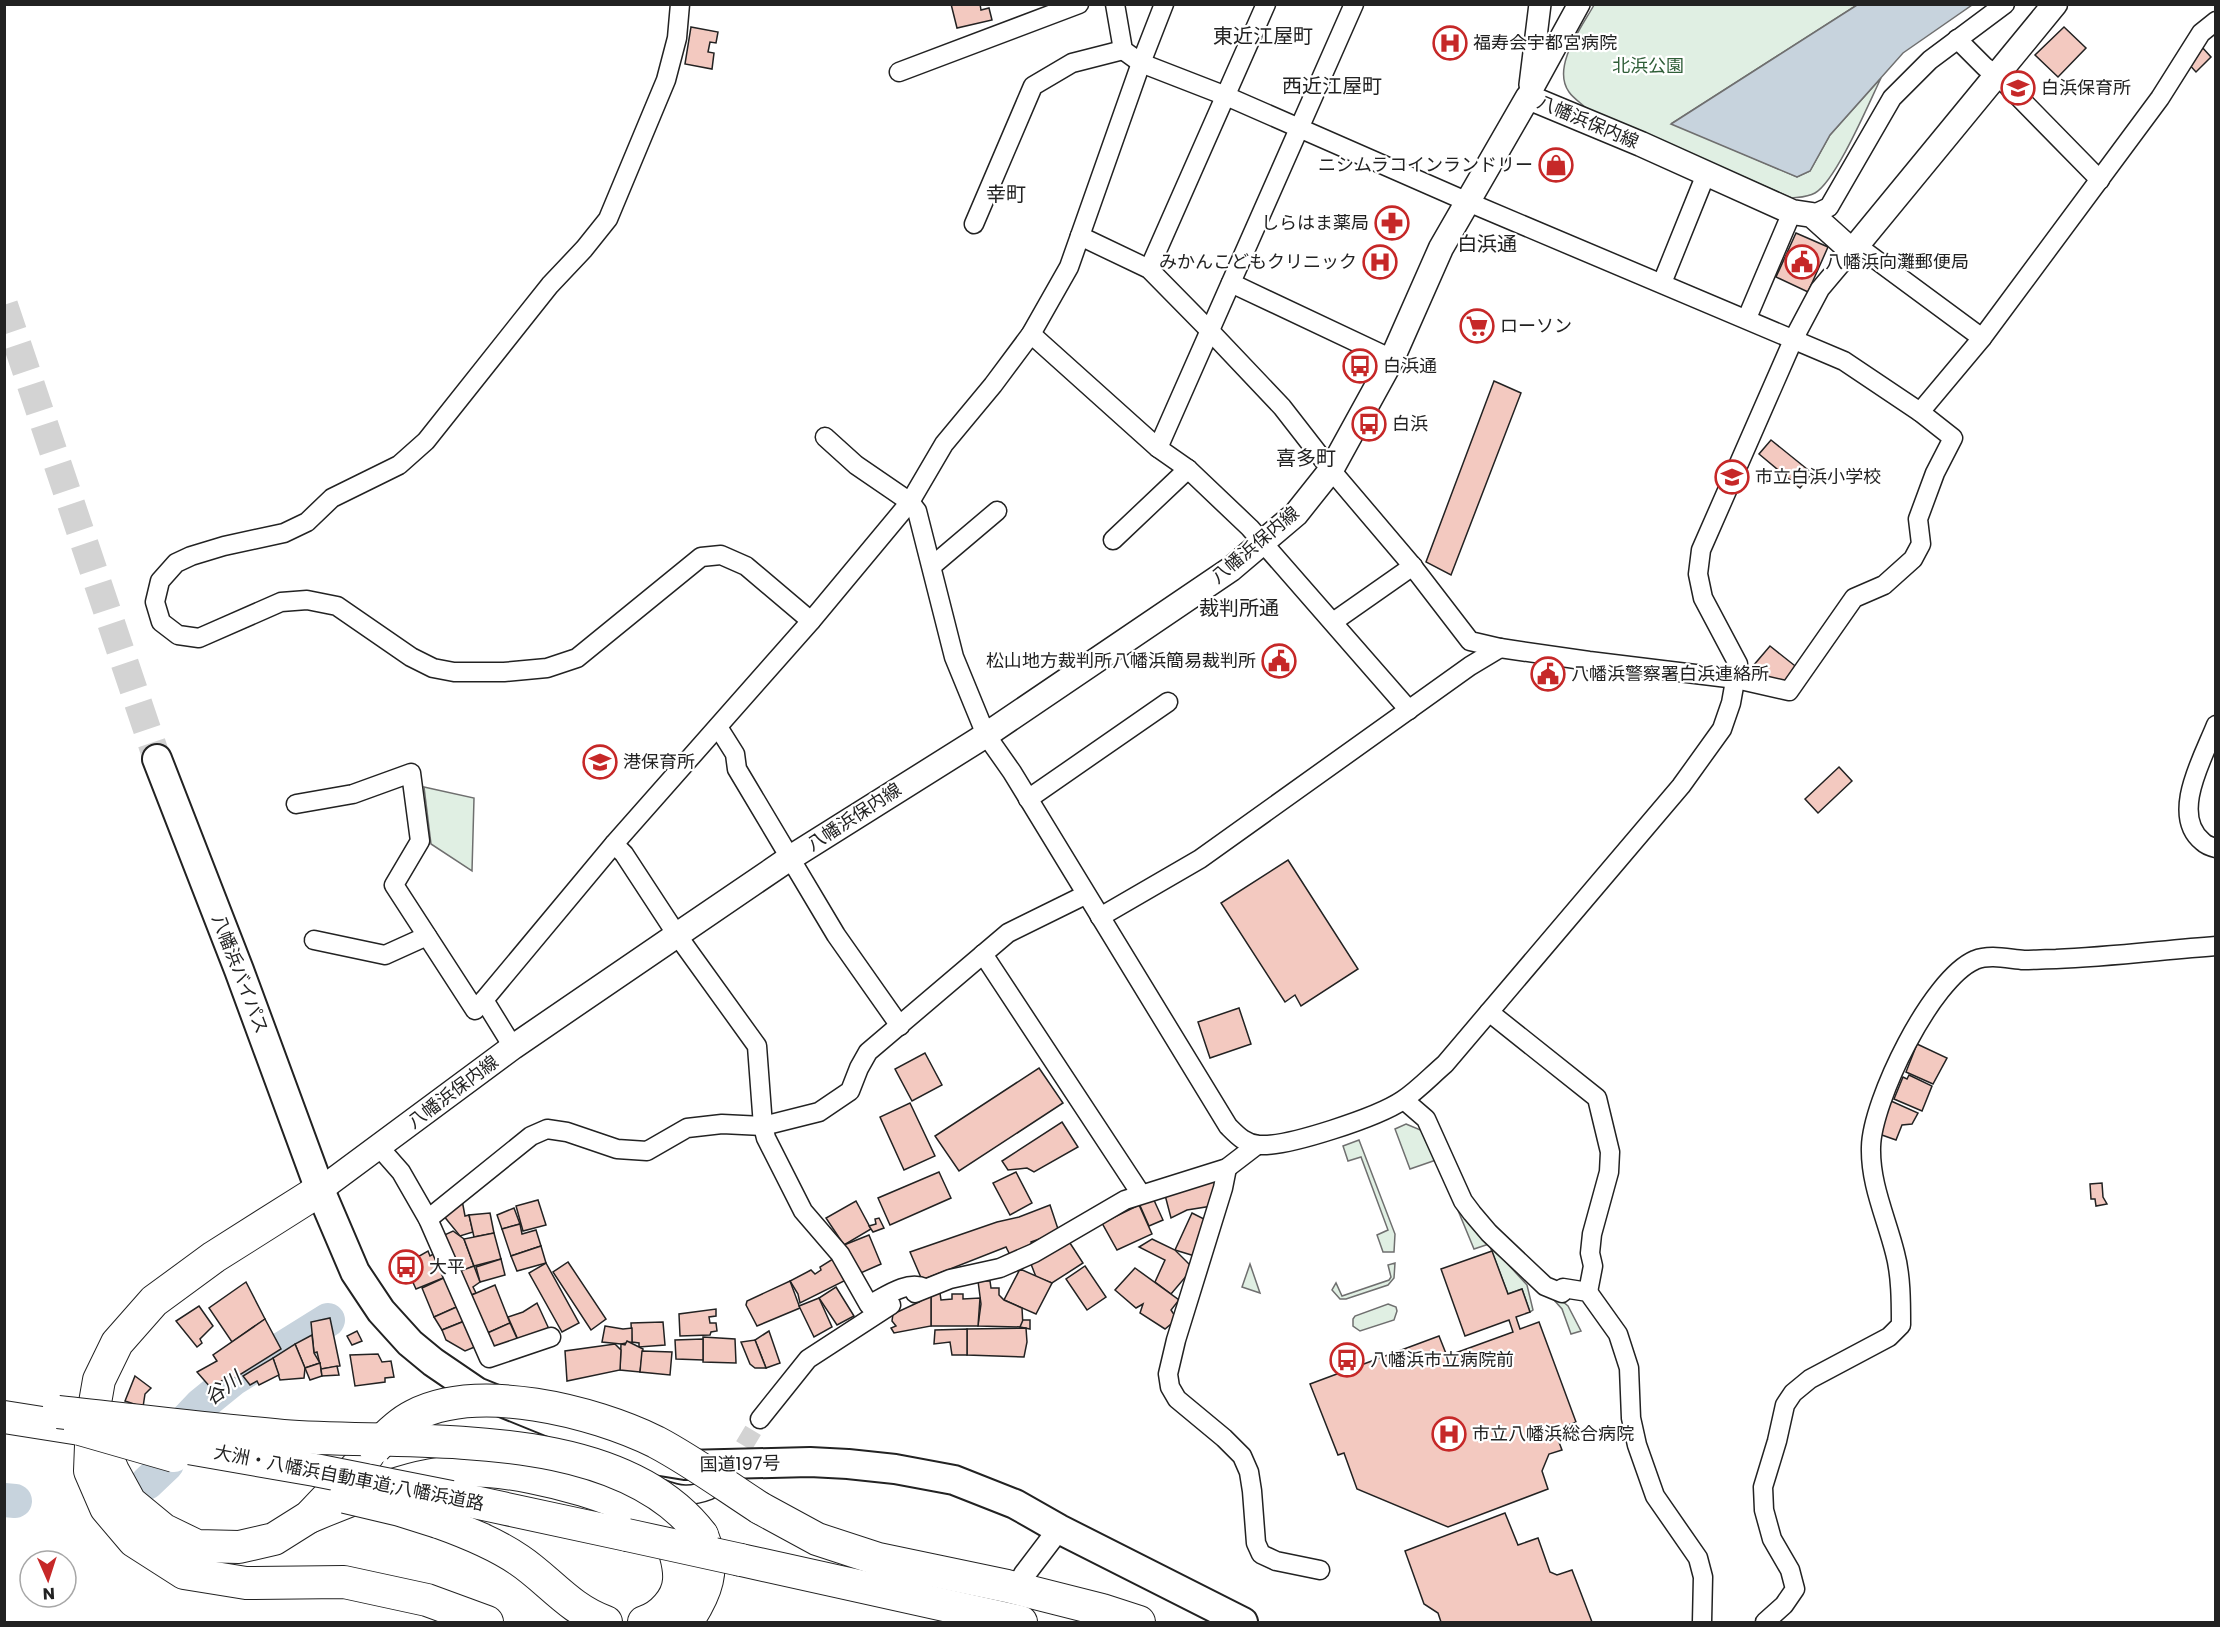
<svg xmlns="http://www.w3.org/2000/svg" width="2220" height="1627" font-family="Poppins,'Noto Sans JP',sans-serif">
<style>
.green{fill:#e0efe3;stroke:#6f6f6f;stroke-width:1.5}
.water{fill:#c7d3dd;stroke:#6f6f6f;stroke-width:1.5}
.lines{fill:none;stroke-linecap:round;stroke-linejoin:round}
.river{stroke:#c7d3dd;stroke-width:34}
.building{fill:#f3c9c0;stroke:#222;stroke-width:1.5}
.minor-tunnel{stroke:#d3d3d3;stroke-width:18;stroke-dasharray:18 9;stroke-linecap:butt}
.tertiary-tunnel{stroke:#d3d3d3;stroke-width:21;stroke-dasharray:21 10;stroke-linecap:butt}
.trunk-tunnel{stroke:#d3d3d3;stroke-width:28;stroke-dasharray:28 14;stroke-linecap:butt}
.minor-casing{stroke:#222;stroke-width:21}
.tertiary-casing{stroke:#222;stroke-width:24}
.secondary-casing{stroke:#222;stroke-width:27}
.trunk-casing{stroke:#222;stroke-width:32}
.motorway-casing{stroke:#222;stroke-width:34}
.minor{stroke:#fff;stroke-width:18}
.tertiary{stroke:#fff;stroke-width:21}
.secondary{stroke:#fff;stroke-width:24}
.trunk{stroke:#fff;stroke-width:28}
.motorway{stroke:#fff;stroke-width:32}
.motorway-bridge-casing{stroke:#222;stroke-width:34;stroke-linecap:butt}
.motorway-bridge{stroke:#fff;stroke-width:32}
.labels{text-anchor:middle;stroke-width:4.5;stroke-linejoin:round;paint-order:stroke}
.poi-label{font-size:18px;fill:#222;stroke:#fff;text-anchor:start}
.park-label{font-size:18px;fill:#2f5e38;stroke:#fff}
.street-label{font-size:18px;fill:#222;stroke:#fff}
.neighbourhood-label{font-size:20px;fill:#222;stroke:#fff}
.water-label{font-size:20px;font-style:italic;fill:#222;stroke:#fff}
</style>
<rect width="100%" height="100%" fill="#fff"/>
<g class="green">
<path d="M1594,5H1857L1672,123L1797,177L1810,171L1830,135L1881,78C1869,103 1836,181 1815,193C1808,197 1801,197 1792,198L1586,108C1581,103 1573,98 1569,92C1551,67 1582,27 1594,5Z"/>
<polygon points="424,787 474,798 472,871 431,844"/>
<polygon points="1406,1124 1423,1131 1436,1160 1410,1169 1395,1129"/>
<polygon points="1359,1140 1395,1234 1394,1252 1383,1252 1377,1235 1388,1230 1361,1157 1348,1161 1343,1146"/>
<polygon points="1445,1179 1505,1261 1527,1285 1533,1310 1530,1312 1522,1289 1508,1294 1489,1244 1474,1249"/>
<polygon points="1395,1263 1394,1278 1388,1285 1346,1299 1340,1299 1332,1290 1336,1283 1342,1296 1389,1280 1391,1277 1388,1265"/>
<polygon points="1250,1264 1260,1293 1242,1287"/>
<polygon points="1555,1295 1568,1306 1581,1331 1571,1334 1562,1309 1554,1300"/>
<polygon points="1388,1304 1396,1307 1397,1311 1394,1320 1360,1331 1353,1326 1353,1319 1355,1316"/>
</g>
<polygon class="water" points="1857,5 1972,5 1903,53 1830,135 1810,171 1797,177 1671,124"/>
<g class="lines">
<g class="river">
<polyline points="147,1483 167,1464 170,1451 182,1425 201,1405 233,1379 328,1320"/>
<polyline points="4,1500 15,1501"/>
</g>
</g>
<g class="building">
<polygon points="951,4 980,4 981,10 989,8 992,20 957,28"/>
<polygon points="691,27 718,32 716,43 710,42 708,52 714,53 712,69 685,64"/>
<polygon points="2064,27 2086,48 2058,77 2035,55"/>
<polygon points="2201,46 2211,57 2196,72 2186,61"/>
<polygon points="1796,233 1828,247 1808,292 1776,277"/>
<polygon points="1494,381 1521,393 1451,575 1426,562"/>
<polygon points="1771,440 1812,473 1800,488 1759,454"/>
<polygon points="1770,646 1799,669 1783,689 1753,666"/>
<polygon points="1839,767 1852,781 1818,813 1805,799"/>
<polygon points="1288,860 1358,969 1301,1006 1295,995 1285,1002 1221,903"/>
<polygon points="1239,1008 1251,1044 1210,1058 1198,1022"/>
<polygon points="1917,1044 1947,1058 1933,1084 1906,1072"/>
<polygon points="925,1053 942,1085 912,1101 895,1069"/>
<polygon points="1039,1068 1063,1103 959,1171 935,1136"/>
<polygon points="1909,1075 1932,1086 1922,1111 1894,1099 1903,1077 1907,1079"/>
<polygon points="1891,1101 1918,1113 1912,1124 1902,1125 1896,1140 1879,1134"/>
<polygon points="910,1103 935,1156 904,1170 880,1117"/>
<polygon points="1062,1122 1078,1147 1034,1172 1027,1168 1008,1170 1002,1161"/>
<polygon points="939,1172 951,1198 890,1225 878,1198"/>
<polygon points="1016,1172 1032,1203 1010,1215 993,1183"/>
<polygon points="1217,1179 1218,1205 1187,1210 1171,1218 1165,1195"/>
<polygon points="2102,1183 2103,1197 2107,1204 2096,1206 2095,1199 2091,1199 2090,1184"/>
<polygon points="1153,1198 1163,1220 1149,1226 1138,1201"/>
<polygon points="462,1200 465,1216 469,1215 473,1232 460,1236 443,1215"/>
<polygon points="538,1200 546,1225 523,1231 516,1206"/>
<polygon points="856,1201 871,1229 844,1245 826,1218"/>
<polygon points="1050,1205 1059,1232 1031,1242 1033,1248 1010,1255 1006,1247 922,1280 910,1252 997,1222 1019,1217"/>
<polygon points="1139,1205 1152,1234 1117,1250 1102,1223"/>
<polygon points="514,1208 520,1224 502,1229 497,1215"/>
<polygon points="490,1213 494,1233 474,1237 469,1215"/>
<polygon points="1192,1213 1212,1223 1198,1257 1175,1250"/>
<polygon points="879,1218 884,1228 873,1232 869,1226 876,1224 875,1219"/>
<polygon points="520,1224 522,1234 536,1230 541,1246 511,1256 502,1229"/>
<polygon points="453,1231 464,1239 474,1266 460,1272 440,1237"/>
<polygon points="494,1233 501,1259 474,1266 464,1239"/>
<polygon points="869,1235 881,1264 856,1275 844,1245"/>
<polygon points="1152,1239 1175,1250 1193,1268 1171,1294 1155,1282 1165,1260 1139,1247"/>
<polygon points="1068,1240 1083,1263 1052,1283 1036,1277 1031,1264"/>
<polygon points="541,1246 546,1263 517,1271 511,1256"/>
<polygon points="428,1251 430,1256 437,1252 448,1276 416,1289 406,1267 416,1262 414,1259"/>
<polygon points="1492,1251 1508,1294 1522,1289 1530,1312 1516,1317 1520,1329 1539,1322 1576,1422 1560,1428 1557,1437 1562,1450 1549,1454 1542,1471 1548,1489 1448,1527 1357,1489 1344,1453 1338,1455 1310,1384 1439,1336 1447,1356 1513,1332 1509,1320 1465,1336 1441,1269"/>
<polygon points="836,1257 850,1278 800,1303 798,1294 790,1281 811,1270 815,1274 821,1270 820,1267"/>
<polygon points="501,1259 505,1275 480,1282 476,1267"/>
<polygon points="568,1262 606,1319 591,1330 553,1272"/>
<polygon points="546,1263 579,1323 562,1332 529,1273"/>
<polygon points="474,1266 480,1282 473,1287 476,1293 467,1297 455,1273"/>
<polygon points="1085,1266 1106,1297 1087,1310 1066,1279"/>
<polygon points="1135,1268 1179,1300 1171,1310 1177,1319 1165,1329 1140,1313 1143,1304 1136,1308 1115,1290"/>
<polygon points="1020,1269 1052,1283 1036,1314 1004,1300"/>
<polygon points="448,1276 461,1305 434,1317 422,1288"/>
<polygon points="790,1281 800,1308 757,1326 746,1305 747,1301"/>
<polygon points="978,1281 990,1281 991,1288 999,1288 999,1295 1004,1300 1022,1308 1023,1327 978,1326 981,1304"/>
<polygon points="246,1282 265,1319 232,1342 209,1308"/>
<polygon points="495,1285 510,1323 483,1335 467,1297"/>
<polygon points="836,1287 854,1316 837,1325 819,1298"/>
<polygon points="940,1293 941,1300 952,1299 952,1294 963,1294 963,1299 980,1298 978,1326 931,1326 931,1294"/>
<polygon points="931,1294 931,1326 894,1333 891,1328 896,1326 892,1321 893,1314 919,1302"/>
<polygon points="819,1298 832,1327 814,1337 799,1306"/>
<polygon points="537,1303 549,1329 519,1342 508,1317 523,1312"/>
<polygon points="461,1305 467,1320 442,1330 434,1317"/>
<polygon points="199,1306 213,1326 200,1339 202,1343 197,1347 176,1321"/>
<polygon points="716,1309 716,1316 709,1317 710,1323 716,1323 717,1331 711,1332 710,1335 680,1336 679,1314"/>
<polygon points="330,1318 340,1366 321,1369 317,1352 314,1353 311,1322"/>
<polygon points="265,1319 281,1349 233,1379 229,1376 211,1388 197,1372 217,1361 213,1355"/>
<polygon points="467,1320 477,1346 465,1351 446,1340 442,1330"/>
<polygon points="1023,1320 1030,1320 1030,1329 1020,1327"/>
<polygon points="663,1322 665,1345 639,1347 639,1343 632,1342 631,1323"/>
<polygon points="510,1323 520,1345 492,1357 483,1335"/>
<polygon points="605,1326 623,1329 632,1328 632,1342 621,1344 602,1342"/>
<polygon points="1026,1328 1027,1342 1024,1357 967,1355 967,1329"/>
<polygon points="967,1329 967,1355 952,1355 950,1342 934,1344 935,1330"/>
<polygon points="357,1331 362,1341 352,1345 347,1336"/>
<polygon points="769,1331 780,1363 766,1368 755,1340"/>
<polygon points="312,1335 314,1353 320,1363 305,1368 295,1344"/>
<polygon points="703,1337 735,1339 736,1363 703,1362"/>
<polygon points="703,1339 703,1360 676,1359 675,1340"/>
<polygon points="755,1340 766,1368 755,1368 750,1364 741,1342"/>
<polygon points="627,1341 643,1349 640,1372 620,1370 621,1344 625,1345"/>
<polygon points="295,1344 305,1368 304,1378 280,1380 273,1358"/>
<polygon points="615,1344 621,1350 620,1370 567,1381 565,1351"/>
<polygon points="642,1351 672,1352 670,1375 640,1372"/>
<polygon points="378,1354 382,1362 391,1361 394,1377 385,1378 385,1382 355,1386 350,1355"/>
<polygon points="273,1358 279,1375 259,1385 257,1381 250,1385 243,1376"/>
<polygon points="320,1363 322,1376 310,1380 305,1368"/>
<polygon points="337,1366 339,1375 322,1376 321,1369"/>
<polygon points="135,1376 151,1388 145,1394 143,1407 125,1401"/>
<polygon points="1505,1513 1518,1545 1538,1538 1550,1572 1557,1575 1572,1570 1592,1622 1441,1622 1438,1613 1424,1604 1405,1551"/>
</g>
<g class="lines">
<polyline class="minor-tunnel" points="730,1469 760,1419"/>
<path class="tertiary-tunnel" d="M939,1622C976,1617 992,1606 1019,1580"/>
<polyline class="trunk-tunnel" points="4,305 157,759"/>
<g class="minor-casing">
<g id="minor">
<polyline points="680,4 677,38 666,80 608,219 584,249 550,285 426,441 399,465 332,498 307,522 284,533 224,546 191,556 176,563 160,581 155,602 161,622 178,635 199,638 281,602 307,600 337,606 411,657 433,668 454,672 504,672 547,668 577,658 701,557 721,555 746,566 811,621"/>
<polyline points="1957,39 1985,67 1997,75 2100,180"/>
<polyline points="899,72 1079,4"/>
<polyline points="1812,215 1829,207 1892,98 1930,60 2005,4"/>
<polyline points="974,224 1033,86 1072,63 1123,50"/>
<polyline points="1080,236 1149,269 1210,331 1282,407 1331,470 1410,563 1470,641 1500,648 1589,661 1736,679 1789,691 1854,598 1884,585 1913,559 1921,544 1918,519 1935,473 1953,438 1920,412 1844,361 1468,202 1226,96 1141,63 1123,50 1115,4"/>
<polyline points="1856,245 1982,338"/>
<polyline points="1149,269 1266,4"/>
<polyline points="1231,283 1392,359"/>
<polyline points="1662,283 1706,174"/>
<polyline points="1747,318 1792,212"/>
<polyline points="1031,334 1158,448 1188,469 1250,528 1409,710"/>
<polyline points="1920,412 1982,338 2160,98 2201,33 2216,21"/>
<path d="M825,437L856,465L910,502L917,511L954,657L986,735L1012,772L1228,1126C1237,1135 1245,1144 1259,1145C1288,1147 1378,1117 1403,1100C1418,1090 1431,1076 1445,1064L1681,786L1722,729L1731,703L1738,664L1703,598L1698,574L1701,550L1794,338L1820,289L1852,251"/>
<polyline points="1158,448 1354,4"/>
<polyline points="1113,540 1188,469"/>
<polyline points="932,566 997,511"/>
<polyline points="1333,622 1413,566"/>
<path d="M2216,725C2204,756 2169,815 2203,842C2206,845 2212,847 2216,848"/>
<polyline points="718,727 735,754 737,769 836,935 900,1026"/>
<polyline points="1028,799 1168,702"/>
<polyline points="296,804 353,794 411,773 420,841 394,885 475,1010 484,1000"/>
<path d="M614,844L624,854L677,935L757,1046L763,1126L766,1138L803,1211L840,1254L869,1305C886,1296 907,1280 925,1288"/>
<polyline points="1100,917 1200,859 1470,666 1500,648"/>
<polyline points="314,940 385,955 427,936"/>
<polyline points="983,954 1141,1194"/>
<polyline points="1489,1012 1597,1098 1610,1152 1609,1172 1592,1234 1590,1253 1593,1266 1588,1292"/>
<polyline points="513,1047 484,1000 614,844 811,621 910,502 944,444 993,385 1031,334 1069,267 1141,63 1164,4"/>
<polyline points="1404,1100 1426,1119 1463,1201 1472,1213 1489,1233 1545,1286 1562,1293 1563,1288 1588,1292 1618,1334 1629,1368 1631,1418 1637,1445 1655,1496 1698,1558 1703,1577 1702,1622"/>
<polyline points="379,1147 401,1172 428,1219 489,1358 551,1337"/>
<polyline points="1227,1168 1223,1188 1176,1340 1168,1374 1170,1387 1177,1399 1224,1438 1242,1456 1249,1472 1252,1491 1256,1543 1261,1554 1276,1561 1320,1570"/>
<polyline points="428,1219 531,1136 547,1129 567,1132 617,1149 647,1151 687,1128 722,1124 763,1126 819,1112 850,1091 859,1068 868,1052 1008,933 1085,895"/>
<polyline points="915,1293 950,1279 1000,1268 1034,1253 1125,1200 1227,1168 1257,1145"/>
<polyline points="760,1419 808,1359 891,1305"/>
<path d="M662,1489C679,1496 691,1497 709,1490"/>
<path d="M1765,1622L1784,1605L1795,1589L1790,1570L1772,1539L1764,1510L1763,1487L1777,1441L1785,1405L1793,1393L1810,1379L1889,1337L1901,1325C1901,1302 1901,1275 1895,1253C1886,1217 1870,1184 1871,1147C1872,1101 1931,979 1975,960C1990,954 2009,959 2024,960C2035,960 2046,959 2056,959C2109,957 2163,950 2216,946"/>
</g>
</g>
<g class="tertiary-casing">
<g id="tertiary">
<polyline points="1530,85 1540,4"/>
<polyline points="1528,97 1579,4"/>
<polyline points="1024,1575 1059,1529"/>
</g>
</g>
<g class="secondary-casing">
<polyline id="secondary" points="320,1190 513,1047 677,935 790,858 986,735 1231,569 1296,514 1331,470 1392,359 1441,248 1528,97 1641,144 1792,212 1812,215 1852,251 2055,4"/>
</g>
<g class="trunk-casing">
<polyline id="trunk" points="157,759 239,970 320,1190 355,1272 381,1311 410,1343 433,1362 477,1392 600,1442 648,1459 685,1465 810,1462 848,1464 895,1469 954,1480 1015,1504 1059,1529 1243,1622"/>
</g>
<g class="motorway-casing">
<g id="motorway">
<polyline points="320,1190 214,1257 154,1301 117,1343 99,1380 92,1420 90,1471 106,1508 134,1541 184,1573 246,1583 344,1582 427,1600 487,1622"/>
<polyline points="4,1417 80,1429"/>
<polyline points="100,1440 113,1471 130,1502 164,1530 197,1546 239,1547 274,1539 309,1517 368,1455"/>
<polyline points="451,1497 627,1535"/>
<polyline points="760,1508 817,1539 878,1559 1007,1586 1102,1610 1139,1622"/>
<path d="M309,1517C365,1494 427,1467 488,1471C533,1474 637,1498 666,1533C674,1543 680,1567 679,1580C678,1599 661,1617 644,1622"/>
<path d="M438,1522C466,1532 494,1543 519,1560C549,1580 569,1609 606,1622"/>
<polyline points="741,1560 1021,1622"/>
<path d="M687,1622C706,1593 716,1570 702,1535"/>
</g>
</g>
<use href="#minor" class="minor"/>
<use href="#tertiary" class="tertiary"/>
<use href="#secondary" class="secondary"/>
<use href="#trunk" class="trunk"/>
<use href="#motorway" class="motorway"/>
<g class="motorway-bridge-casing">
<g id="motorway-bridge">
<path d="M58,1412C133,1420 208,1429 283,1436C410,1446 616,1422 702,1535"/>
<polyline points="80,1429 174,1456"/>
<polyline points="154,1442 315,1470 451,1497"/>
<path d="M375,1448C386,1436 399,1423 413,1416C478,1382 593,1411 656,1442C692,1461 726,1486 760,1508"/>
<polyline points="345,1497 400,1510 438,1522"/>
<polyline points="627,1535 741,1560"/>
</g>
</g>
<use href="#motorway-bridge" class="motorway-bridge"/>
</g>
<defs>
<g id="hospital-ring" transform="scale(1.725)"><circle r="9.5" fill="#fff" stroke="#c62828" stroke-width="1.5"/><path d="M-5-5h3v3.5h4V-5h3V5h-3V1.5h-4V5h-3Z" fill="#c62828"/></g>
<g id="school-ring" transform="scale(1.725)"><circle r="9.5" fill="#fff" stroke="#c62828" stroke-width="1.5"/><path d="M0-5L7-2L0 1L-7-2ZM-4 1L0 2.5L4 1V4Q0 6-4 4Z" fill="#c62828"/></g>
<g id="shop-ring" transform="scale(1.725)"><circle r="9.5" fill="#fff" stroke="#c62828" stroke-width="1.5"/><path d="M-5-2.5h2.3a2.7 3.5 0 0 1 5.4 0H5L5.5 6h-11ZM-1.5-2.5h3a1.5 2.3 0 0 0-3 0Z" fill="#c62828"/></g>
<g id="pharmacy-ring" transform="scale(1.725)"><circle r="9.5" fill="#fff" stroke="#c62828" stroke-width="1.5"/><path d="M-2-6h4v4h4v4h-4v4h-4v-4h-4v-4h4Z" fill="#c62828"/></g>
<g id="civic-ring" transform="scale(1.725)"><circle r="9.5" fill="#fff" stroke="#c62828" stroke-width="1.5"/><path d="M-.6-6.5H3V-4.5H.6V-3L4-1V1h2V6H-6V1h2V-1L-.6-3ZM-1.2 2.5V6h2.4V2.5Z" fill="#c62828"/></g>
<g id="supermarket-ring" transform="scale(1.725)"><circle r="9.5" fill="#fff" stroke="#c62828" stroke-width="1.5"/><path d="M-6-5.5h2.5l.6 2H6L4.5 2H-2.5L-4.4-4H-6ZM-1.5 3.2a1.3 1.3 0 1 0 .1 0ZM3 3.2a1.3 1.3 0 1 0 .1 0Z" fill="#c62828"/></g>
<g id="bus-ring" transform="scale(1.725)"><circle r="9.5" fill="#fff" stroke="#c62828" stroke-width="1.5"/><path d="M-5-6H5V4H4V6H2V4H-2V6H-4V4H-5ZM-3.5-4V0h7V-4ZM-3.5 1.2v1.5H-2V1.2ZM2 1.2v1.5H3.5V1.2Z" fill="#c62828"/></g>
</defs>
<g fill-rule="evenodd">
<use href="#hospital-ring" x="1450" y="43"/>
<use href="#school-ring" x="2018" y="88"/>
<use href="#shop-ring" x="1556" y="165"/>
<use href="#pharmacy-ring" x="1392" y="223"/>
<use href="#hospital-ring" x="1380" y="262"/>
<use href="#civic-ring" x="1802" y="262"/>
<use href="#supermarket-ring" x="1477" y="326"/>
<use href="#bus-ring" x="1360" y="366"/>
<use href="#bus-ring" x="1369" y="424"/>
<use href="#school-ring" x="1732" y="477"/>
<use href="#civic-ring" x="1279" y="661"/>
<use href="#civic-ring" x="1548" y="674"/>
<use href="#school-ring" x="600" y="762"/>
<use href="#bus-ring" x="406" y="1267"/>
<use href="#bus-ring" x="1347" y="1360"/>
<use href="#hospital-ring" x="1449" y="1434"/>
</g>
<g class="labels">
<g class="poi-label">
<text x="1473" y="49">福寿会宇都宮病院</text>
<text x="2041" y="94">白浜保育所</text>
<text x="1533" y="171" text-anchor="end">ニシムラコインランドリー</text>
<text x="1369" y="229" text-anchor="end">しらはま薬局</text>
<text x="1357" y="268" text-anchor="end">みかんこどもクリニック</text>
<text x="1825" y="268">八幡浜向灘郵便局</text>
<text x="1500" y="332">ローソン</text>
<text x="1383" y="372">白浜通</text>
<text x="1392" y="430">白浜</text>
<text x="1755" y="483">市立白浜小学校</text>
<text x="1256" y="667" text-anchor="end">松山地方裁判所八幡浜簡易裁判所</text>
<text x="1571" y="680">八幡浜警察署白浜連絡所</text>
<text x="623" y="768">港保育所</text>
<text x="429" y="1273">大平</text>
<text x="1370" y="1366">八幡浜市立病院前</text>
<text x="1472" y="1440">市立八幡浜総合病院</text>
</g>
<g class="park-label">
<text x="1648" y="72">北浜公園</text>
</g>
<g class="street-label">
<text transform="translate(1588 122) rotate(23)" y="6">八幡浜保内線</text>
<text transform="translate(1255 545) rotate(-40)" y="6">八幡浜保内線</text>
<text transform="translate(854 817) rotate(-33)" y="6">八幡浜保内線</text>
<text transform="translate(240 974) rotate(69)" y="6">八幡浜バイパス</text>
<text transform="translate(453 1092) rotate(-37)" y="6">八幡浜保内線</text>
<text transform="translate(740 1464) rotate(-1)" y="6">国道197号</text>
<text transform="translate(349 1478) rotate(11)" y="6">大洲・八幡浜自動車道;八幡浜道路</text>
</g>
<g class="neighbourhood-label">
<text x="1263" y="43">東近江屋町</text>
<text x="1332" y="93">西近江屋町</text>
<text x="1006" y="201">幸町</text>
<text x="1487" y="251">白浜通</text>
<text x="1306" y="465">喜多町</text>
<text x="1239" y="615">裁判所通</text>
</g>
<g class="water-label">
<text transform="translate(223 1388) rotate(-37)" y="7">谷川</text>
</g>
</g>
<rect width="2220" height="1627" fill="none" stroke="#222222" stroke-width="12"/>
<g transform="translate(48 1579) rotate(177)"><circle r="28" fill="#ffffff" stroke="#a7a7a7" stroke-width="1.5"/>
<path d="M0-4.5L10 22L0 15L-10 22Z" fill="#c62828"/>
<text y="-9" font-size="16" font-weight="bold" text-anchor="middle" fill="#222222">N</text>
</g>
</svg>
